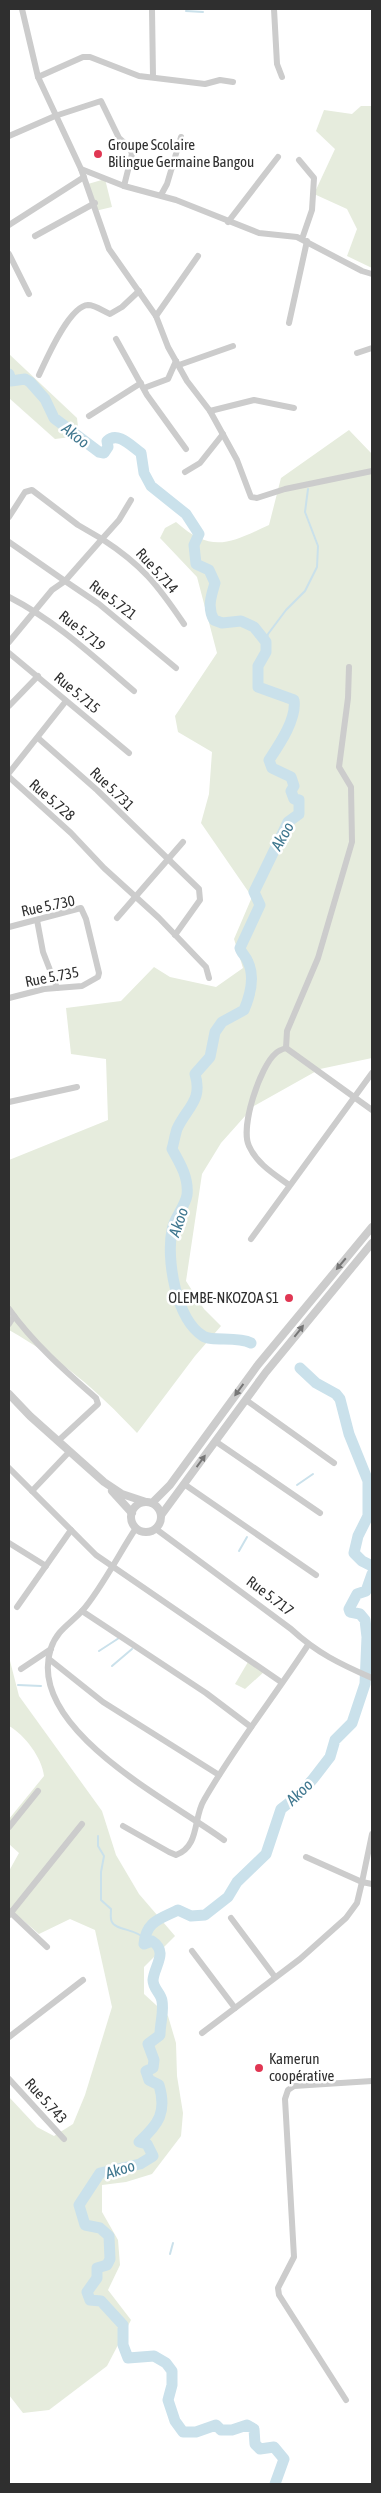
<svg xmlns="http://www.w3.org/2000/svg" width="381" height="2493" font-family="'Asap Condensed',sans-serif">
<style>
.green{fill:#e6ecdd}
.lines{fill:none;stroke-linecap:round;stroke-linejoin:round}
.stream{stroke:#cae1eb;stroke-width:2}
.river{stroke:#cae1eb;stroke-width:11}
.minor{stroke:#ccc;stroke-width:6}
.tertiary{stroke:#ccc;stroke-width:8}
.oneway{fill:#767676}
.poi-dot{fill:#e03753;stroke:#fff;stroke-width:2}
.labels{text-anchor:middle;stroke-width:5;stroke-linejoin:round;paint-order:stroke}
.poi-label{font-size:15px;fill:#2f2f2f;stroke:#fff;text-anchor:start}
.street-label{font-size:15px;fill:#2f2f2f;stroke:#fff}
.water-label{font-size:16px;font-style:italic;fill:#3f778f;stroke:#fff}
</style>
<rect width="100%" height="100%" fill="#fff"/>
<g class="green">
<polygon points="361,106 372,106 372,268 347,256 357,229 347,209 314,194 335,149 316,131 324,110 352,114"/>
<polygon points="105,179 112,207 95,211 88,184"/>
<polygon points="9,354 77,418 79,436 55,439 9,398"/>
<path d="M349,430L372,454V1058L320,1069L254,1106L221,1143L202,1174L186,1281L204,1309L221,1326L195,1356L137,1433C95,1388 61,1360 9,1330V1160L108,1120L106,1059L71,1054L66,1008L121,1001L154,967L170,977L216,987L243,968L234,939L252,897L201,823L209,794L212,752L178,732L175,716L217,653L197,577L160,538L165,528L176,522C212,554 230,543 269,525L281,478Z"/>
<path d="M9,1657L19,1696L102,1811L116,1855L139,1894L175,1936L144,1967V1994L168,2016L176,2043L177,2076L183,2113L181,2136L152,2174L126,2182L102,2185V2212L118,2240L120,2265L108,2290L131,2320L107,2366L49,2410L23,2413L9,2395V2097L37,2127L54,2136L73,2124L85,2095L112,2007L95,1930L70,1919L39,1934L9,1908V1871L19,1853L9,1844V1819L44,1776C42,1758 25,1735 9,1726Z"/>
<polygon points="248,1662 265,1671 245,1689 235,1684"/>
</g>
<g class="lines">
<g class="stream">
<polyline points="186,11 203,12"/>
<polyline points="266,642 268,634 286,610 305,591 317,567 318,546 305,512 308,489"/>
<polyline points="297,1485 313,1474"/>
<polyline points="239,1551 247,1537"/>
<polyline points="99,1651 119,1638"/>
<polyline points="112,1666 132,1649"/>
<polyline points="18,1685 41,1686"/>
<path d="M98,1836V1846L104,1856L101,1872V1900L111,1909C111,1913 110,1919 112,1922C115,1930 137,1929 145,1939"/>
<polyline points="170,2254 173,2243"/>
</g>
<g class="river">
<path d="M9,374L11,381L25,379L30,382L45,399L54,418L99,452L104,453L108,447L107,441C118,431 131,446 141,453L144,473L151,486L186,514L199,534L194,545L196,564L209,570L215,583C211,596 207,608 214,620L222,623L241,621L254,627L266,642V652L258,666V687L294,700C297,719 279,745 269,760L272,768L291,777L294,786L291,791L294,799L299,800V814L288,822L254,892L260,905L240,948C241,953 246,956 248,962C255,977 250,996 244,1010L222,1022L215,1032L210,1057L195,1074C203,1101 187,1107 177,1129C175,1135 174,1142 172,1149C180,1163 189,1178 187,1195C185,1207 174,1218 172,1230C166,1259 176,1319 203,1336C211,1342 237,1336 251,1343"/>
<polyline points="300,1368 316,1383 336,1394 340,1399 349,1434 368,1481 368,1516 358,1536 354,1553 362,1561 372,1566"/>
<path d="M275,2484L284,2459L274,2447L260,2449L255,2444L254,2429L247,2425L232,2430H221L216,2425L196,2432H183L175,2421L168,2400L172,2385V2371L166,2363L154,2356L128,2358L123,2345V2325L101,2301L90,2300L87,2292L97,2278V2268L107,2265L110,2259L109,2236L100,2228L85,2225L79,2205L100,2173L140,2164L153,2156L147,2144L139,2142C159,2124 167,2112 159,2085L149,2080L146,2071L153,2068L154,2060L148,2044L160,2035C160,2023 164,2013 162,2001C161,1993 153,1989 153,1980C154,1966 169,1952 152,1941L144,1944C146,1921 160,1919 178,1910L191,1916L205,1915L228,1897L237,1882L266,1854L281,1809L299,1795L313,1779L330,1757L335,1740L352,1723L365,1684L367,1637L365,1620L360,1614L350,1612L349,1609L357,1594L366,1591L372,1574"/>
</g>
<g class="minor">
<polyline points="22,9 38,77 81,169 109,249 156,316 168,347 187,381 210,411 237,460 251,497 257,498 285,489 372,471"/>
<polyline points="152,9 153,77"/>
<polyline points="274,9 277,64 282,77"/>
<polyline points="38,77 83,57 90,57 139,76 205,84 220,80 233,82"/>
<polyline points="9,136 55,116 101,101 119,138 130,148 132,154 124,186"/>
<polyline points="299,160 314,178 312,210 302,239"/>
<polyline points="81,169 124,186 176,200 259,233 297,237 362,271 372,274"/>
<polyline points="161,195 167,184 181,137"/>
<polyline points="228,222 278,157"/>
<polyline points="9,225 84,177"/>
<polyline points="35,236 95,203"/>
<polyline points="9,254 29,294"/>
<polyline points="156,316 198,256"/>
<polyline points="289,323 307,241"/>
<polyline points="116,339 147,395 186,449"/>
<polyline points="357,353 372,348"/>
<polyline points="179,365 233,346"/>
<path d="M39,375C46,360 69,306 88,305C95,305 103,311 110,314L122,307L139,291"/>
<polyline points="144,388 168,379 176,361"/>
<polyline points="210,411 254,400 294,408"/>
<polyline points="89,416 141,383"/>
<polyline points="185,472 200,463 223,434"/>
<polyline points="9,517 25,492 32,490 78,525 102,539 119,520 131,500"/>
<path d="M9,542L65,581L102,539C142,565 157,584 184,624"/>
<path d="M9,597C56,621 94,657 134,691"/>
<polyline points="9,642 52,590 65,581 99,604 176,668"/>
<polyline points="9,653 129,753"/>
<polyline points="9,706 38,676"/>
<polyline points="38,738 97,790 199,889 200,900 175,935"/>
<polyline points="9,773 66,701"/>
<polyline points="9,777 71,833 104,868 159,918 206,967 209,978"/>
<polyline points="117,918 183,842"/>
<polyline points="37,920 43,952 57,988"/>
<polyline points="9,927 81,908 86,919 99,973 98,977 82,986 44,989 9,998"/>
<polyline points="286,1048 287,1031 318,958 352,842 351,787 339,767 348,698 349,667"/>
<path d="M286,1048C283,1049 278,1051 276,1053C260,1066 240,1127 249,1146C257,1164 274,1174 289,1185"/>
<polyline points="286,1048 372,1110"/>
<polyline points="9,1102 77,1087"/>
<polyline points="251,1239 372,1073"/>
<path d="M9,1309C33,1343 65,1371 96,1398L98,1404L58,1441"/>
<polyline points="9,1324 14,1316"/>
<polyline points="246,1400 334,1463"/>
<polyline points="215,1441 320,1513"/>
<polyline points="9,1468 96,1555 281,1682"/>
<polyline points="184,1484 316,1575"/>
<polyline points="32,1491 70,1451"/>
<path d="M136,1528C120,1552 100,1591 82,1611C70,1624 57,1630 51,1648C24,1729 173,1802 224,1840"/>
<path d="M156,1529L291,1629C317,1653 340,1664 372,1678"/>
<polyline points="9,1543 46,1566"/>
<polyline points="17,1607 71,1530"/>
<polyline points="82,1611 206,1693 251,1727"/>
<polyline points="49,1659 103,1702 219,1775"/>
<polyline points="21,1669 51,1649"/>
<path d="M123,1826L169,1852L176,1855C200,1846 193,1818 204,1800C235,1746 274,1697 308,1645"/>
<polyline points="9,1827 38,1791"/>
<polyline points="306,1857 362,1882 372,1834"/>
<polyline points="9,1911 47,1947"/>
<polyline points="9,1915 82,1824"/>
<polyline points="231,1918 275,1977"/>
<polyline points="192,1951 235,2008"/>
<polyline points="202,2033 300,1959 346,1918 357,1903 362,1882 372,1884"/>
<polyline points="9,2037 83,1980"/>
<polyline points="9,2079 64,2139"/>
<polyline points="346,2400 279,2295 278,2288 294,2257 285,2099 288,2090 294,2086 372,2081"/>
</g>
<g class="tertiary">
<polyline points="9,1394 30,1416 104,1482 122,1494 146,1502"/>
<polyline points="112,1491 132,1513"/>
<circle cx="146" cy="1517" r="15"/>
<polyline points="152,1503 170,1485 257,1366 372,1227"/>
<polyline points="162,1514 266,1372 372,1243"/>
</g>
</g>
<defs><path id="oneway-solid" d="M-6-.8H1V-3.2L6.5 0L1 3.2V.8H-6Z" transform="scale(1.25)"/></defs>
<g class="oneway">
<use href="#oneway-solid" transform="translate(341 1264) rotate(130)"/>
<use href="#oneway-solid" transform="translate(299 1331) rotate(-52)"/>
<use href="#oneway-solid" transform="translate(239 1390) rotate(126)"/>
<use href="#oneway-solid" transform="translate(201 1461) rotate(-54)"/>
</g>
<g class="poi-dot">
<circle cx="98" cy="154" r="5"/>
<circle cx="289" cy="1298" r="5"/>
<circle cx="259" cy="2068" r="5"/>
</g>
<g class="labels">
<g class="poi-label">
<text x="108" y="150">Groupe Scolaire<tspan x="108" dy="17">Bilingue Germaine Bangou</tspan></text>
<text x="279" y="1303" text-anchor="end">OLEMBE-NKOZOA S1</text>
<text x="269" y="2064">Kamerun<tspan x="269" dy="17">coopérative</tspan></text>
</g>
<g class="street-label">
<text transform="translate(157 571) rotate(48)" y="5">Rue 5.714</text>
<text transform="translate(113 600) rotate(37)" y="5">Rue 5.721</text>
<text transform="translate(82 631) rotate(39)" y="5">Rue 5.719</text>
<text transform="translate(77 693) rotate(40)" y="5">Rue 5.715</text>
<text transform="translate(112 789) rotate(44)" y="5">Rue 5.731</text>
<text transform="translate(52 800) rotate(41)" y="5">Rue 5.728</text>
<text transform="translate(48 906) rotate(-12)" y="5">Rue 5.730</text>
<text transform="translate(52 977) rotate(-11)" y="5">Rue 5.735</text>
<text transform="translate(270 1596) rotate(37)" y="5">Rue 5.717</text>
<text transform="translate(46 2101) rotate(48)" y="5">Rue 5.743</text>
</g>
<g class="water-label">
<text transform="translate(76 435) rotate(38)" y="6">Akoo</text>
<text transform="translate(282 836) rotate(-61)" y="6">Akoo</text>
<text transform="translate(178 1222) rotate(-71)" y="6">Akoo</text>
<text transform="translate(299 1792) rotate(-44)" y="6">Akoo</text>
<text transform="translate(120 2169) rotate(-17)" y="6">Akoo</text>
</g>
</g>
<rect width="381" height="2493" fill="none" stroke="#2f2f2f" stroke-width="20"/>
</svg>
